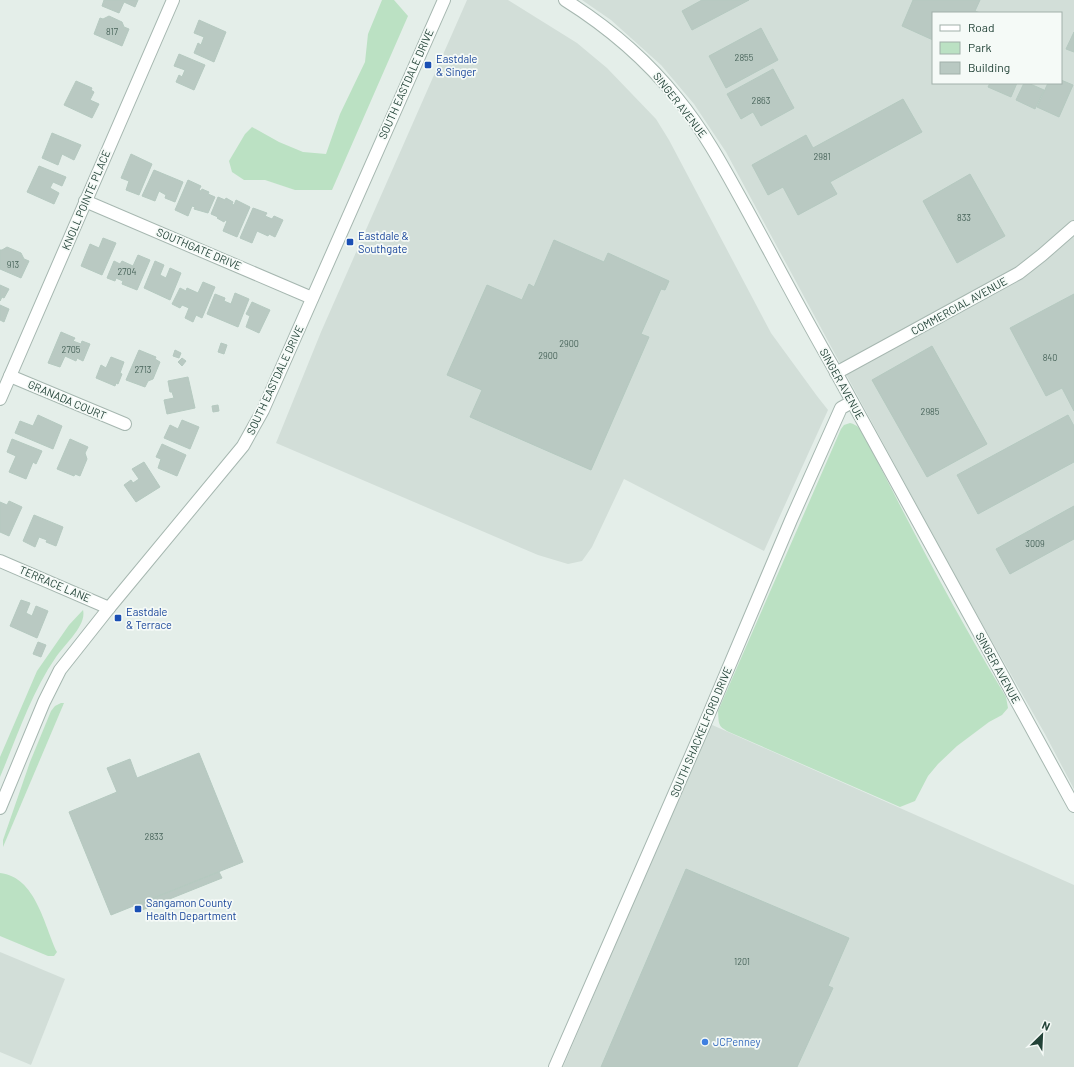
<svg xmlns="http://www.w3.org/2000/svg" width="1074" height="1067" font-family="Barlow,sans-serif">
<style>
.built{fill:#d2ded8;fill-rule:evenodd}
.green{fill:#bbe1c3}
.building{fill:#b9c9c2;stroke:#b5c9c0}
.lines{fill:none;stroke-linecap:round;stroke-linejoin:round}
.street-casing{stroke:#a6b7b0;stroke-width:14}
.street{stroke:#fff;stroke-width:12}
.transit-dot{fill:#1a4fb4;stroke:#f5faf7;stroke-width:1.5}
.shop-dot{fill:#3f7fe0;stroke:#f5faf7;stroke-width:1.5}
.labels{text-anchor:middle;stroke-width:3.5;stroke-linejoin:round;paint-order:stroke}
.number-label{font-size:9px;fill:#48645a}
.transit-label{font-size:11px;fill:#164399;stroke:#f5faf7;text-anchor:start}
.street-label{font-size:11px;fill:#224237;stroke:#f5faf7}
.shop-label{font-size:11px;fill:#366cbe;stroke:#f5faf7;text-anchor:start}
</style>
<rect width="100%" height="100%" fill="#e4eee9"/>
<g class="built">
<polygon points="467,0 508,0 577,43 607,68 656,119 669,140 771,333 817,396 828,410 764,551 624,479 592,547 582,561 568,564 538,555 276,443 321,332"/>
<path d="M582,0H1074V789L1045,734L956,578L726,152L694,104L661,65L611,20ZM933,13H1061V83H933Z"/>
<polygon points="710,724 1074,885 1074,1067 563,1067"/>
<polygon points="0,952 65,979 31,1065 0,1052"/>
</g>
<g class="green">
<polygon points="382,0 394,0 408,16 332,190 295,190 265,180 244,180 232,172 229,161 245,134 252,127 279,142 303,152 326,154 340,114 365,62 368,34"/>
<path d="M850,423C858,425 860,429 864,435C909,524 955,612 1006,697L1008,708L1002,715L989,722L957,746L938,764L928,776L915,801L900,807L729,732C717,726 719,723 718,711L841,429L844,425Z"/>
<path d="M83,610C87,625 64,645 56,657C31,693 17,737 0,777V757L37,671L69,625Z"/>
<polygon points="61,703 64,703 3,847 3,840 30,762 51,711 55,706"/>
<path d="M0,873C36,877 44,925 57,952L54,956H48L0,936Z"/>
</g>
<g class="building">
<polygon points="104,0 138,0 135,7 124,2 119,13 102,6"/>
<polygon points="702,0 749,0 692,30 682,11"/>
<polygon points="913,0 980,0 975,11 980,13 933,13 933,40 902,26"/>
<polygon points="109,16 122,22 124,27 129,29 122,46 94,34 100,18 103,19"/>
<polygon points="199,20 226,32 214,62 194,53 198,43 201,45 204,37 194,33"/>
<polygon points="761,28 778,60 726,88 709,56"/>
<polygon points="1074,32 1074,52 1066,49"/>
<polygon points="179,54 205,65 194,90 176,82 179,75 182,77 185,70 174,66"/>
<polygon points="773,69 794,108 761,126 753,112 741,119 727,94"/>
<polygon points="1061,80 1073,85 1059,117 1037,107 1048,83 1061,83"/>
<polygon points="76,81 92,88 91,90 94,92 90,100 99,104 92,118 64,105"/>
<polygon points="990,83 1017,83 1011,97 988,87"/>
<polygon points="1024,83 1028,83 1044,90 1035,109 1016,100"/>
<polygon points="903,99 922,132 830,182 837,194 798,215 783,187 768,195 752,165 806,135 813,148"/>
<polygon points="52,133 81,145 74,160 62,154 58,165 42,158"/>
<polygon points="131,154 152,164 139,195 126,190 129,181 121,178"/>
<polygon points="39,166 66,177 62,186 53,182 50,188 59,193 54,204 27,192"/>
<polygon points="154,170 183,182 175,202 165,198 166,195 159,191 155,201 142,196"/>
<polygon points="970,174 1005,236 957,263 923,201"/>
<polygon points="188,180 201,186 199,190 201,191 202,189 209,192 208,194 215,197 208,213 194,209 195,207 192,206 188,216 175,210"/>
<polygon points="218,197 225,200 226,198 233,202 232,204 234,205 236,200 250,207 237,237 223,231 227,221 225,220 224,222 217,218 218,217 211,214"/>
<polygon points="253,208 267,213 265,216 272,219 274,216 283,220 275,237 269,234 268,236 257,231 252,243 240,238"/>
<polygon points="103,238 116,243 102,275 81,266 90,244 99,248"/>
<polygon points="554,240 604,262 608,253 669,281 665,290 661,289 641,334 649,337 591,470 470,417 482,390 447,375 487,285 522,300 529,284 534,287"/>
<polygon points="7,247 21,253 24,259 29,261 21,278 0,269 0,250 2,250"/>
<polygon points="138,255 150,260 137,290 122,284 123,281 116,278 115,281 107,278 114,261 120,264 122,261 133,266"/>
<polygon points="155,261 164,265 160,275 166,278 170,268 181,273 170,300 144,288"/>
<polygon points="203,282 215,287 202,318 196,315 193,322 185,318 189,308 182,305 180,308 172,304 180,288 186,291 187,288 198,293"/>
<polygon points="0,285 9,289 4,298 2,297 0,301"/>
<polygon points="235,293 249,299 238,327 207,314 215,294 225,298 224,301 231,304"/>
<polygon points="1074,294 1074,411 1062,388 1046,396 1010,328"/>
<polygon points="252,302 270,310 259,333 246,327 250,316 246,314"/>
<polygon points="0,305 9,309 4,322 0,320"/>
<polygon points="61,332 75,338 73,341 81,344 82,341 90,344 83,361 77,358 76,361 65,356 60,367 48,363"/>
<polygon points="221,343 227,345 224,354 218,352"/>
<polygon points="932,346 987,444 927,477 872,380"/>
<polygon points="139,350 156,357 155,359 160,362 153,379 148,381 145,387 126,380"/>
<polygon points="175,350 181,353 179,358 173,356"/>
<polygon points="111,357 124,362 120,373 122,374 118,384 116,383 115,386 96,378 101,365 106,368"/>
<polygon points="182,358 186,361 182,366 178,362"/>
<polygon points="188,377 195,408 167,414 164,400 174,398 172,392 170,392 168,381"/>
<polygon points="218,405 219,411 213,412 212,406"/>
<polygon points="38,415 62,426 53,449 15,433 20,421 33,426"/>
<polygon points="1068,415 1074,426 1074,462 978,514 957,475"/>
<polygon points="182,420 199,427 190,449 164,438 170,425 178,429"/>
<polygon points="12,439 42,451 36,464 33,462 26,479 9,472 16,456 7,452"/>
<polygon points="70,439 88,447 85,453 87,459 80,476 75,474 74,476 57,469"/>
<polygon points="162,444 186,455 177,476 158,468 161,459 156,457"/>
<polygon points="144,462 160,487 136,502 124,485 131,480 133,483 139,479 132,469"/>
<polygon points="9,501 22,507 9,536 0,532 0,502 7,505"/>
<polygon points="1074,506 1074,539 1010,574 996,549"/>
<polygon points="34,515 63,527 56,546 46,542 47,540 39,537 35,547 23,541"/>
<polygon points="21,600 30,603 26,613 32,616 36,606 48,611 37,638 10,626"/>
<polygon points="38,642 46,645 41,657 33,654"/>
<polygon points="199,753 243,862 111,915 69,812 117,792 107,768 130,759 137,778"/>
<polygon points="686,869 849,938 828,986 833,988 797,1067 601,1067"/>
<polygon points="219,872 222,878 142,910 139,904"/>
</g>
<g class="lines">
<g class="street-casing">
<g id="street">
<path d="M565,0C608,27 645,58 677,98C705,132 725,170 746,208C775,261 802,313 832,365C914,512 993,659 1074,806"/>
<polyline points="85,201 312,298"/>
<polyline points="836,373 1019,273 1042,255 1074,227"/>
<polyline points="10,376 125,424"/>
<polyline points="0,399 173,0"/>
<polyline points="0,561 109,608"/>
<polyline points="0,808 44,702 60,670 109,608 243,446 263,410 444,0"/>
<polyline points="555,1067 703,728 791,520 841,408 852,402"/>
</g>
</g>
<use href="#street" class="street"/>
</g>
<g class="transit-dot">
<rect x="424" y="61" width="8" height="8" rx="2"/>
<rect x="346" y="238" width="8" height="8" rx="2"/>
<rect x="114" y="614" width="8" height="8" rx="2"/>
<rect x="134" y="905" width="8" height="8" rx="2"/>
</g>
<circle class="shop-dot" cx="705" cy="1042" r="4"/>
<g class="labels">
<g class="number-label">
<text x="112" y="35">817</text>
<text x="744" y="61">2855</text>
<text x="761" y="104">2863</text>
<text x="822" y="160">2981</text>
<text x="964" y="221">833</text>
<text x="13" y="268">913</text>
<text x="127" y="275">2704</text>
<text x="569" y="347">2900</text>
<text x="71" y="353">2705</text>
<text x="548" y="359">2900</text>
<text x="1050" y="361">840</text>
<text x="143" y="373">2713</text>
<text x="930" y="415">2985</text>
<text x="1035" y="547">3009</text>
<text x="154" y="840">2833</text>
<text x="742" y="965">1201</text>
</g>
<g class="transit-label">
<text x="436" y="63">Eastdale<tspan x="436" dy="13">&amp; Singer</tspan></text>
<text x="358" y="240">Eastdale &amp;<tspan x="358" dy="13">Southgate</tspan></text>
<text x="126" y="616">Eastdale<tspan x="126" dy="13">&amp; Terrace</tspan></text>
<text x="146" y="907">Sangamon County<tspan x="146" dy="13">Health Department</tspan></text>
</g>
<g class="street-label">
<text transform="translate(406 84) rotate(-66)" y="4">SOUTH EASTDALE DRIVE</text>
<text transform="translate(680 105) rotate(52)" y="4">SINGER AVENUE</text>
<text transform="translate(86 200) rotate(-67)" y="4">KNOLL POINTE PLACE</text>
<text transform="translate(199 249) rotate(23)" y="4">SOUTHGATE DRIVE</text>
<text transform="translate(959 306) rotate(-29)" y="4">COMMERCIAL AVENUE</text>
<text transform="translate(275 380) rotate(-65)" y="4">SOUTH EASTDALE DRIVE</text>
<text transform="translate(842 384) rotate(61)" y="4">SINGER AVENUE</text>
<text transform="translate(67 400) rotate(23)" y="4">GRANADA COURT</text>
<text transform="translate(55 584) rotate(23)" y="4">TERRACE LANE</text>
<text transform="translate(998 668) rotate(61)" y="4">SINGER AVENUE</text>
<text transform="translate(701 732) rotate(-67)" y="4">SOUTH SHACKELFORD DRIVE</text>
</g>
<g class="shop-label">
<text x="713" y="1046">JCPenney</text>
</g>
</g>
<rect x="932" y="12" width="130" height="72" fill="#f5faf7" stroke="#a1b0aa"/>
<rect x="940" y="25" width="20" height="6" fill="#ffffff" stroke="#a1b0aa"/>
<text x="968" y="32" font-size="12" fill="#224237">Road</text>
<rect x="940" y="42" width="20" height="12" fill="#bbe1c3" stroke="#a1b0aa"/>
<text x="968" y="52" font-size="12" fill="#224237">Park</text>
<rect x="940" y="62" width="20" height="12" fill="#b9c9c2" stroke="#a1b0aa"/>
<text x="968" y="72" font-size="12" fill="#224237">Building</text>
<g transform="translate(1042 1035) rotate(24)" stroke="#f5faf7" stroke-width="3" paint-order="stroke">
<path d="M0-3L7 15L0 10L-7 15Z" fill="#224237"/>
<text y="-6" font-size="11" font-weight="bold" text-anchor="middle" fill="#224237">N</text>
</g>
</svg>
